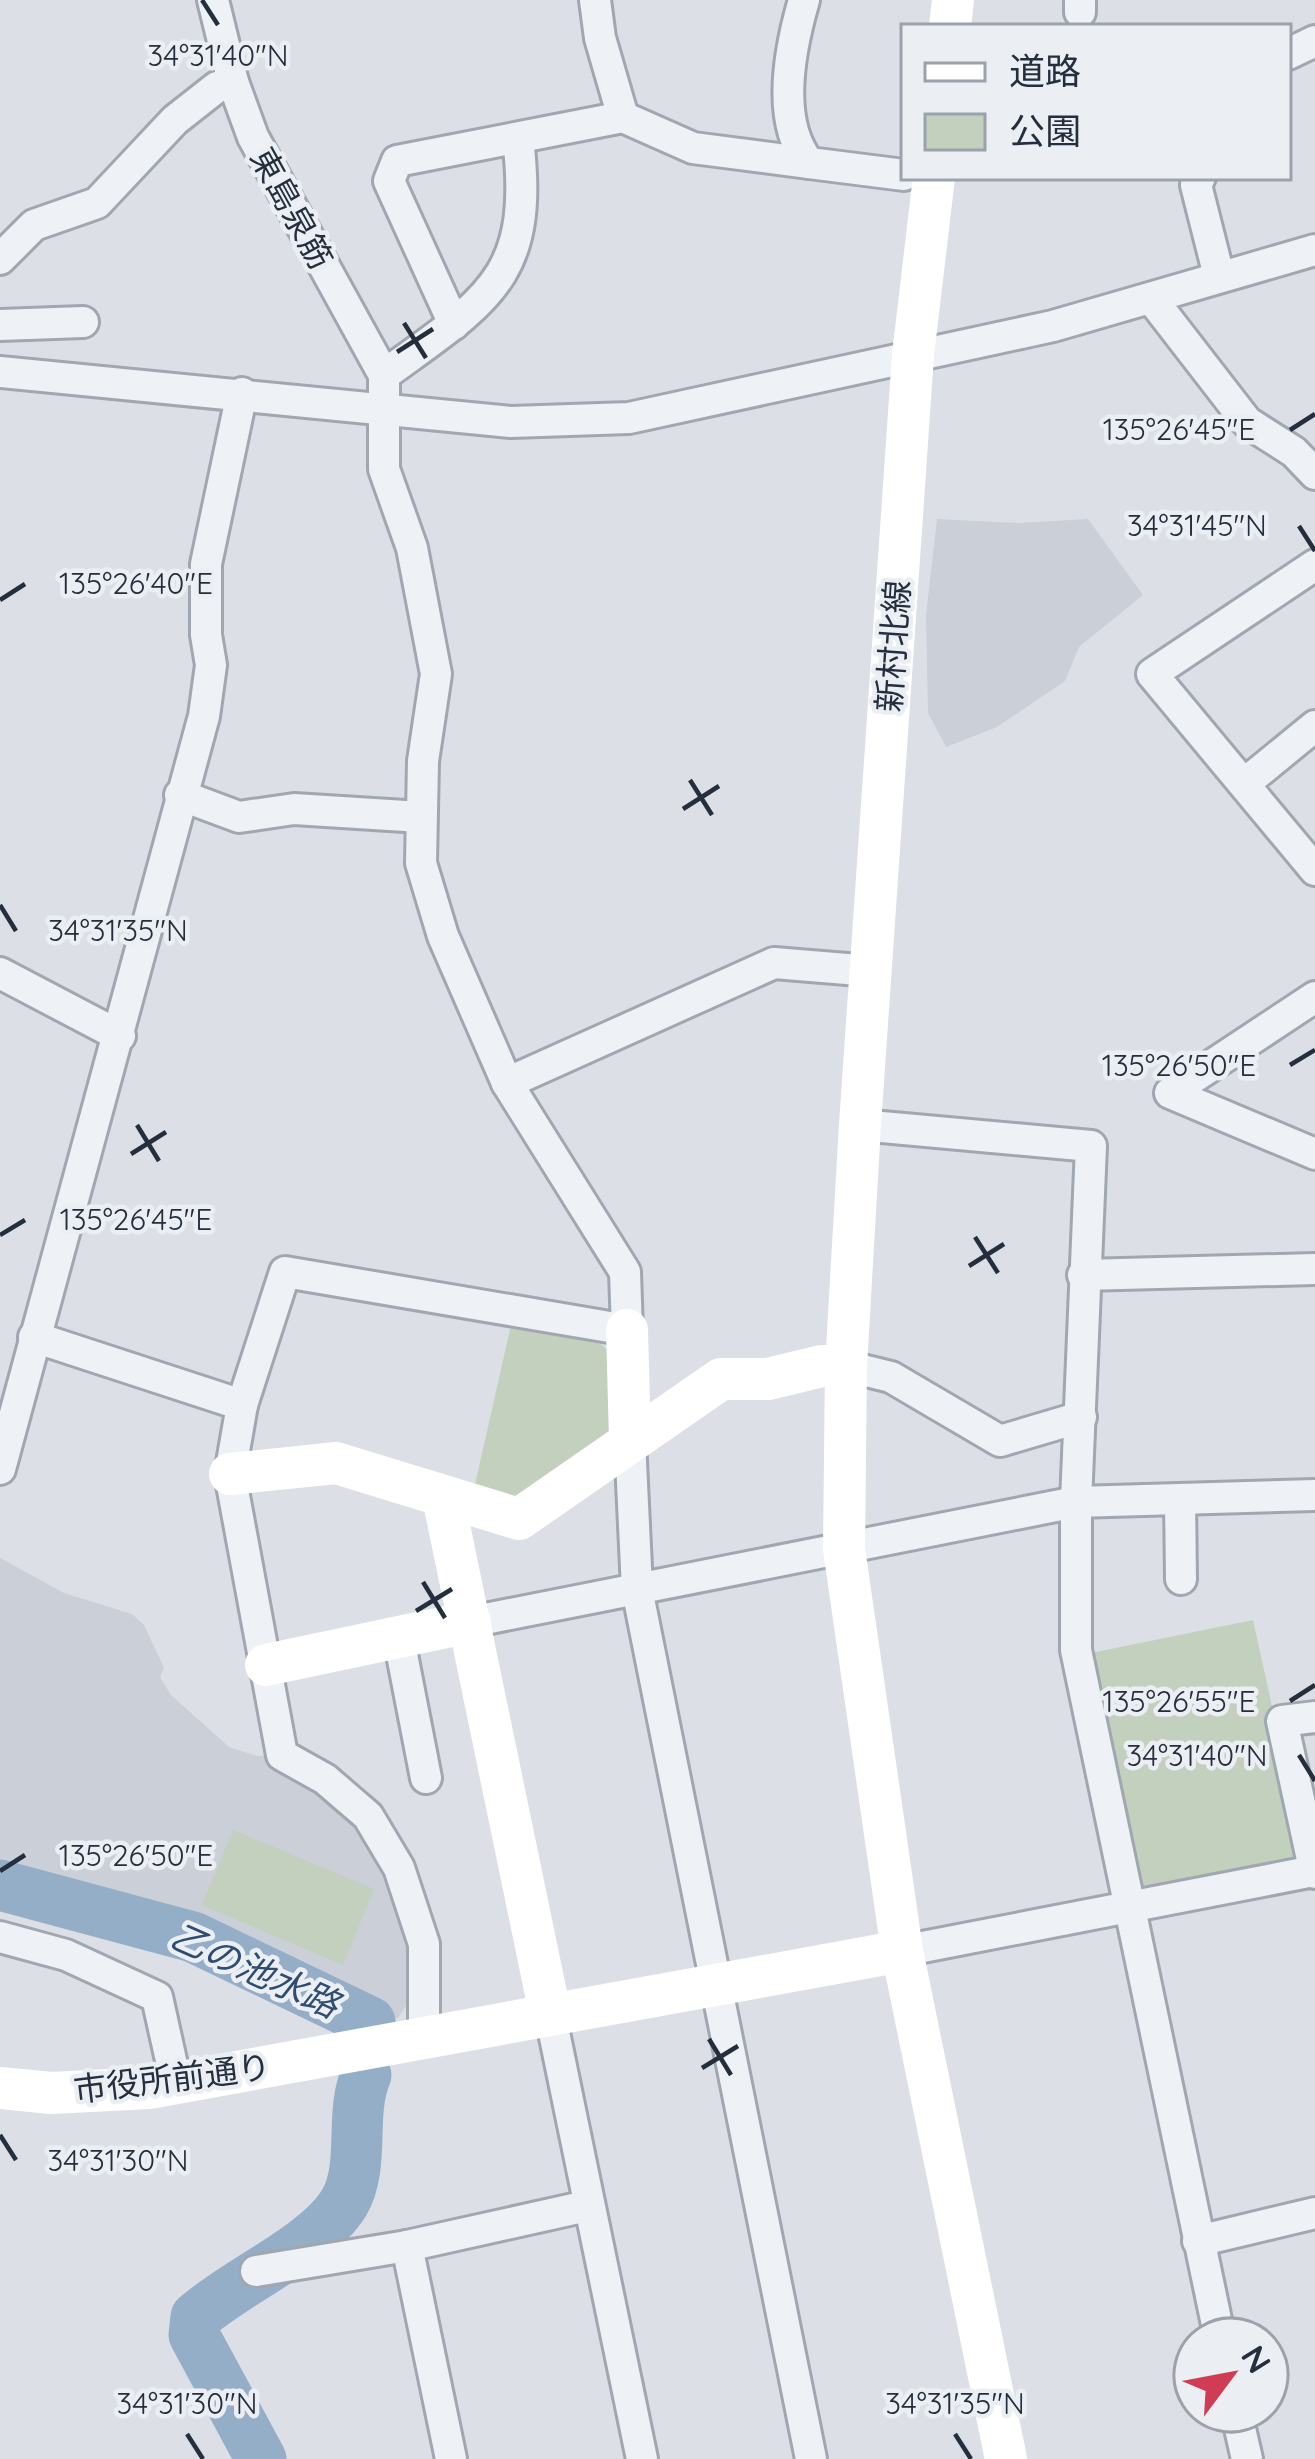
<svg xmlns="http://www.w3.org/2000/svg" width="1315" height="2459" font-family="Quicksand,'Noto Sans JP',sans-serif">
<style>
.built{fill:#cacfd8}
.green{fill:#c2d0bd}
.lines{fill:none;stroke-linecap:round;stroke-linejoin:round}
.river{stroke:#95aec8;stroke-width:51}
.street-casing{stroke:#a1a7b0;stroke-width:36}
.street{stroke:#eef1f5;stroke-width:30}
.secondary{stroke:#fff;stroke-width:42}
.ticks{fill:none;stroke:#252e3d;stroke-width:4.5}
.labels{text-anchor:middle;stroke-width:9;stroke-linejoin:round;paint-order:stroke}
.street-label{font-size:33px;fill:#252e3d;stroke:#ebeff4}
.water-label{font-size:36px;font-style:italic;fill:#2f4d71;stroke:#ebeff4}
.ticks-label{font-size:30px;text-anchor:middle;fill:#252e3d;stroke:#ebeff4;stroke-width:9;stroke-linejoin:round;paint-order:stroke}
</style>
<rect width="100%" height="100%" fill="#dce0e6"/>
<g class="built">
<polygon points="937,519 1019,523 1088,519 1143,595 1079,647 1065,681 997,727 946,747 928,713 926,615"/>
<polygon points="0,1558 64,1593 132,1614 144,1625 164,1668 160,1677 171,1695 229,1747 257,1756 273,1755 342,1799 407,1900 415,1992 398,2018 375,2020 194,1935 0,1881"/>
</g>
<g class="green">
<polygon points="511,1325 601,1344 615,1357 621,1422 527,1498 473,1493"/>
<polygon points="1253,1620 1306,1860 1138,1890 1091,1653"/>
<polygon points="233,1830 374,1889 343,1965 202,1905"/>
</g>
<g class="lines">
<g class="river">
<polyline points="0,1885 193,1937 370,2022"/>
<path d="M261,2459L194,2335L196,2317C237,2281 317,2247 344,2203C366,2165 349,2115 366,2075"/>
</g>
<g class="street-casing">
<g id="street">
<polyline points="213,0 233,82 253,137 384,375 384,469 412,548 436,674 423,761 421,863 443,936 507,1083 625,1272 627,1330 285,1272 242,1405 230,1474 282,1755 325,1779 368,1816 399,1868 424,1944 424,2038"/>
<polyline points="595,0 600,38 623,117"/>
<path d="M804,0C790,48 775,121 809,163L904,175"/>
<polyline points="1080,12 1080,0"/>
<polyline points="1288,54 1315,41"/>
<polyline points="1200,177 1196,185 1219,276"/>
<polyline points="0,259 34,225 97,203 175,120 217,87 233,82"/>
<polyline points="1151,298 1247,422 1294,452 1315,474"/>
<polyline points="454,324 389,181 397,161 623,117 693,148 809,163"/>
<polyline points="0,325 83,322"/>
<polyline points="0,372 511,422 629,418 1053,326 1315,250"/>
<path d="M384,375C487,300 535,278 518,139"/>
<polyline points="1315,565 1152,674 1315,870"/>
<polyline points="1244,784 1315,726"/>
<polyline points="180,795 239,817 294,809 421,817"/>
<polyline points="0,973 120,1036"/>
<polyline points="1315,997 1170,1093 1315,1154"/>
<polyline points="507,1083 774,963 871,971"/>
<polyline points="860,1125 1091,1146 1076,1502 1076,1650 1220,2339"/>
<polyline points="1083,1275 1315,1269"/>
<polyline points="34,1337 242,1405"/>
<polyline points="846,1366 891,1377 1000,1441 1081,1417"/>
<polyline points="630,1440 637,1589 811,2459"/>
<polyline points="0,1469 204,716 211,665 206,635 206,564 242,393"/>
<polyline points="1180,1499 1181,1579"/>
<polyline points="470,1622 1076,1502 1315,1495"/>
<polyline points="399,1639 426,1778"/>
<polyline points="1315,1717 1282,1721 1315,1873"/>
<polyline points="0,1937 66,1955 157,1997 176,2083"/>
<polyline points="902,1951 1314,1871"/>
<polyline points="550,2013 642,2459"/>
<polyline points="1198,2241 1315,2213"/>
<polyline points="407,2246 451,2459"/>
<polyline points="256,2271 407,2246 587,2206"/>
<polyline points="1236,2411 1247,2459"/>
</g>
</g>
<use href="#street" class="street"/>
<g class="secondary">
<polyline points="950,27 953,0"/>
<polyline points="934,177 913,355 860,1125 846,1366 844,1549 902,1951 1006,2459"/>
<polyline points="627,1330 630,1440"/>
<polyline points="230,1474 336,1463 519,1519 721,1379 768,1379 822,1366 846,1366"/>
<polyline points="443,1497 550,2013"/>
<polyline points="266,1665 470,1622"/>
<polyline points="0,2088 51,2093 149,2088 902,1951"/>
</g>
</g>
<path class="ticks" d="M202,0L218,25M404,323L426,358M397,352L433,329M1290,430L1315,414M1299,526L1315,551M0,600L25,584M690,780L712,815M683,809L719,786M0,905L16,931M1290,1065L1315,1050M137,1125L159,1161M131,1154L166,1132M0,1235L25,1220M975,1237L998,1273M969,1266L1004,1244M423,1582L445,1618M416,1611L452,1589M1290,1701L1315,1685M1299,1755L1315,1781M0,1871L25,1855M709,2039L731,2075M702,2068L738,2046M0,2135L16,2160M187,2434L203,2459M955,2434L971,2459"/>
<g class="labels">
<g class="street-label">
<text transform="translate(292 208) rotate(61)" y="12">東島泉筋</text>
<text transform="translate(893 646) rotate(-86)" y="12">新村北線</text>
<text transform="translate(172 2078) rotate(-7)" y="12">市役所前通り</text>
</g>
<g class="water-label">
<text transform="translate(255 1970) rotate(24)" y="13">乙の池水路</text>
</g>
</g>
<g class="ticks-label">
<text x="218" y="66">34°31'40"N</text>
<text x="1179" y="440">135°26'45"E</text>
<text x="1197" y="536">34°31'45"N</text>
<text x="136" y="594">135°26'40"E</text>
<text x="118" y="941">34°31'35"N</text>
<text x="1179" y="1076">135°26'50"E</text>
<text x="136" y="1230">135°26'45"E</text>
<text x="1179" y="1712">135°26'55"E</text>
<text x="1197" y="1766">34°31'40"N</text>
<text x="136" y="1866">135°26'50"E</text>
<text x="118" y="2171">34°31'30"N</text>
<text x="187" y="2414">34°31'30"N</text>
<text x="955" y="2414">34°31'35"N</text>
</g>
<rect x="901" y="24" width="390" height="156" fill="#ebeff4" stroke="#9ca2ab" stroke-width="3"/>
<rect x="925" y="63" width="60" height="18" fill="#ffffff" stroke="#9ca2ab" stroke-width="3"/>
<text x="1009" y="84" font-size="36" fill="#252e3d">道路</text>
<rect x="925" y="114" width="60" height="36" fill="#c2d0bd" stroke="#9ca2ab" stroke-width="3"/>
<text x="1009" y="144" font-size="36" fill="#252e3d">公園</text>
<g transform="translate(1231 2375) rotate(58)"><circle r="57" fill="#ebeff4" stroke="#9ca2ab" stroke-width="3"/>
<path d="M0-9L21 45L0 30L-21 45Z" fill="#cf3c53"/>
<text y="-18" font-size="33" font-weight="bold" text-anchor="middle" fill="#252e3d">N</text>
</g>
</svg>
